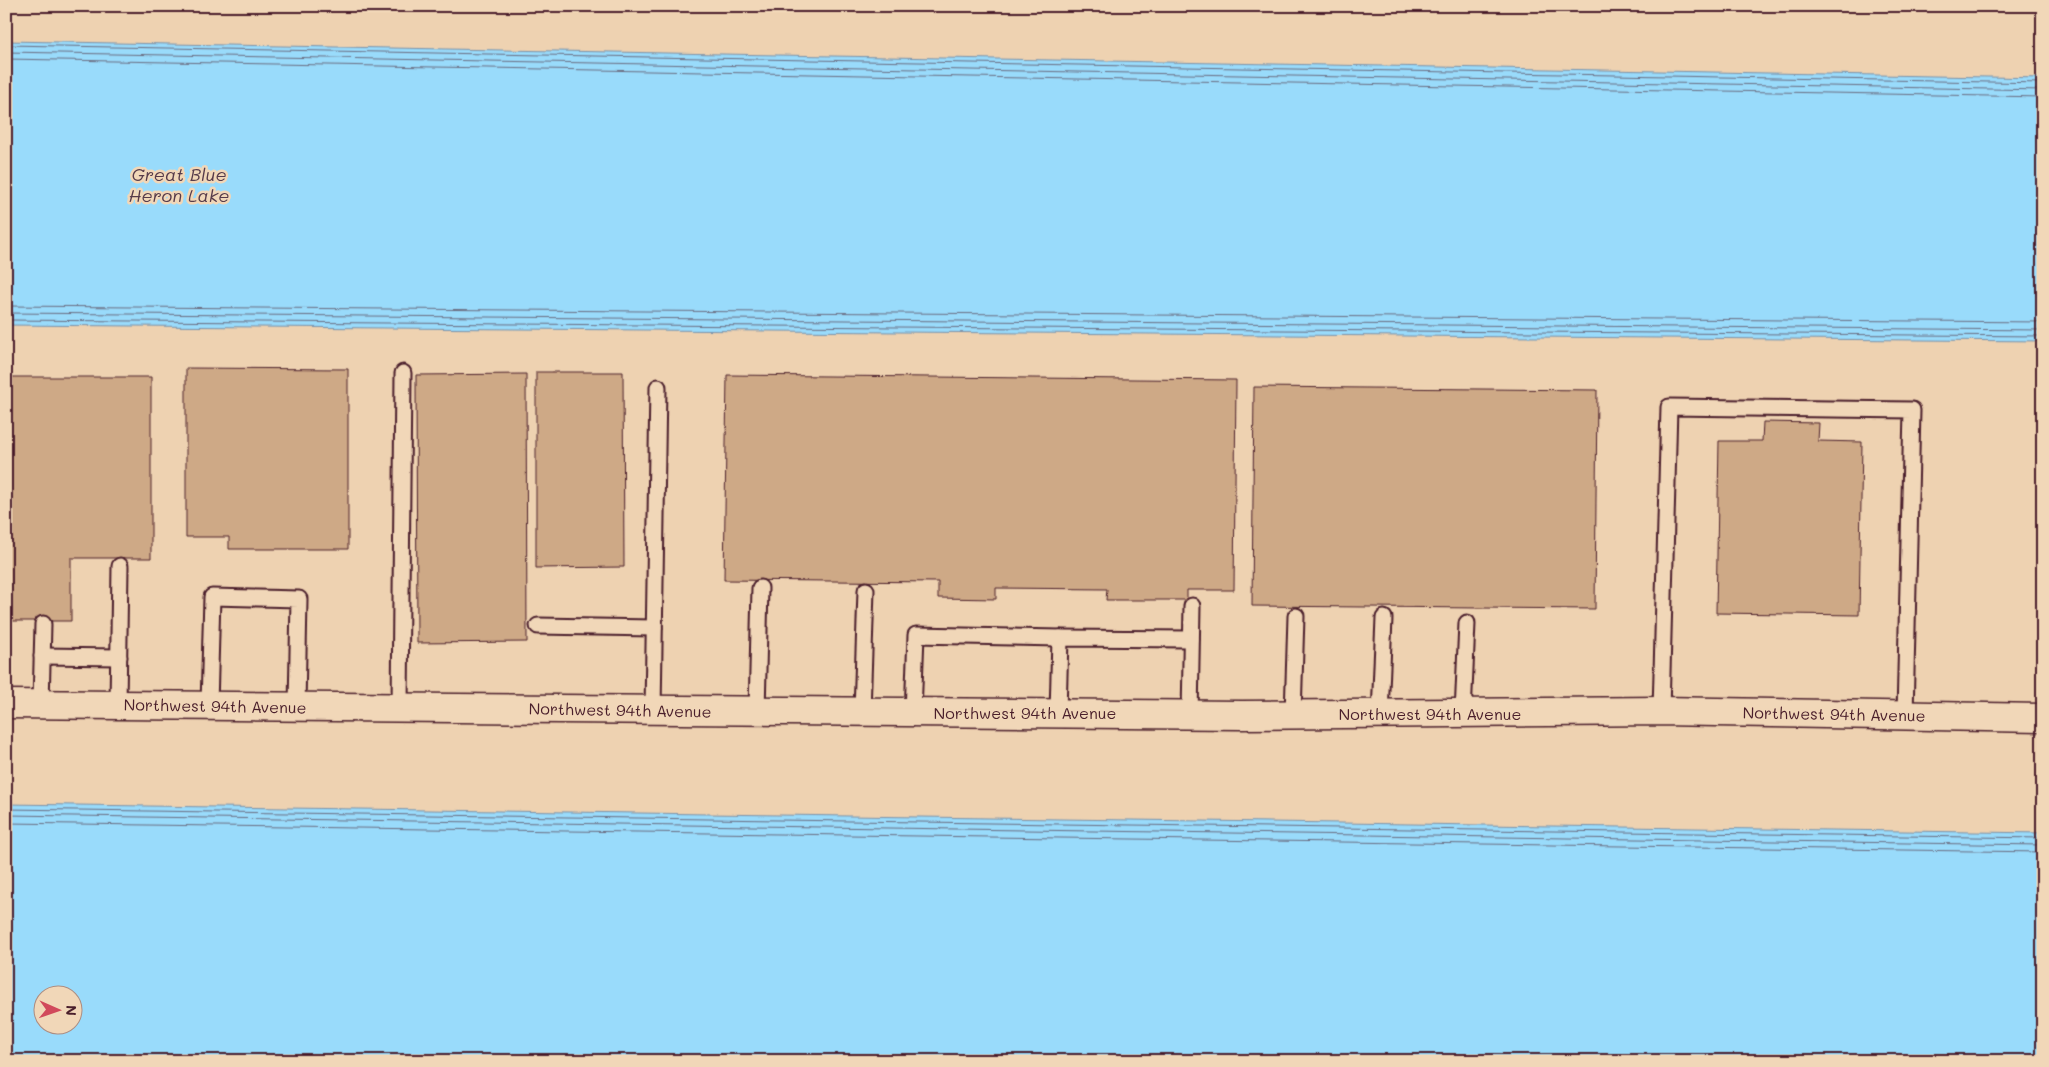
<svg xmlns="http://www.w3.org/2000/svg" width="2049" height="1067" font-family="Mali,sans-serif">
<style>
.water{fill:#99dbfb;stroke:#7990a8;fill-rule:evenodd}
.lines{fill:none;stroke-linecap:round;stroke-linejoin:round}
.shore{stroke:#6a6a7e;stroke-width:1}
.building{fill:#cea986;stroke:#4a1f2b}
.service-casing{stroke:#4a1f2b;stroke-width:19}
.minor-casing{stroke:#4a1f2b;stroke-width:31}
.service{stroke:#f1d7b8;stroke-width:15}
.minor{stroke:#f1d7b8;stroke-width:28}
.labels{text-anchor:middle;stroke-width:5;stroke-linejoin:round;paint-order:stroke}
.street-label{font-size:16px;fill:#4a1f2b;stroke:#f1d7b8}
.water-label{font-size:18px;font-style:italic;fill:#563b4a;stroke:#f1d7b8}
</style>
<rect width="100%" height="100%" fill="#eed2b1"/>
<filter id="ink" filterUnits="userSpaceOnUse"><feTurbulence type="fractalNoise" baseFrequency=".02" numOctaves="2"/><feDisplacementMap in="SourceGraphic" scale="10" xChannelSelector="R" yChannelSelector="G"/><feConvolveMatrix kernelMatrix="1 2 1 2 8 2 1 2 1" color-interpolation-filters="sRGB"/></filter>
<g filter="url(#ink)">
<g class="water">
<polygon points="6,41 2043,78 2043,341 6,325"/>
<path d="M6,804L2043,833V1061H6ZM42,994H72V1024H42Z"/>
</g>
<g class="lines">
<g class="shore">
<polyline points="6,45 2043,83"/>
<polyline points="6,52 2043,90"/>
<polyline points="6,59 2043,97"/>
<polyline points="6,306 2043,322"/>
<polyline points="6,313 2043,330"/>
<polyline points="6,320 2043,336"/>
<polyline points="6,809 2043,838"/>
<polyline points="6,815 2043,845"/>
<polyline points="6,823 2043,852"/>
</g>
</g>
<g class="building">
<polygon points="186,368 348,369 348,549 229,549 229,537 186,537"/>
<polygon points="536,372 623,372 624,567 536,568"/>
<polygon points="526,374 527,642 417,643 416,375"/>
<polygon points="727,375 1236,380 1234,590 1187,590 1187,600 1106,600 1107,589 996,588 996,599 938,598 938,582 724,580"/>
<polygon points="6,377 151,377 151,558 71,558 71,621 6,621"/>
<polygon points="1254,387 1597,390 1595,609 1252,606"/>
<polygon points="1763,422 1819,423 1818,441 1862,442 1859,615 1716,613 1719,441 1762,441"/>
</g>
<g class="lines">
<g class="service-casing">
<g id="service">
<polyline points="538,626 654,628"/>
<polyline points="42,656 119,657"/>
<polyline points="41,704 43,624"/>
<polyline points="118,705 120,566"/>
<polyline points="209,705 212,597 299,599 297,707"/>
<polyline points="400,708 403,373"/>
<polyline points="653,711 658,387"/>
<polyline points="757,711 760,588"/>
<polyline points="1661,711 1669,407 1912,410 1905,716"/>
<polyline points="862,712 866,590"/>
<polyline points="913,713 916,635 1060,638"/>
<polyline points="1058,713 1060,638 1191,639"/>
<polyline points="1463,714 1467,623"/>
<polyline points="1190,715 1192,606"/>
<polyline points="1293,715 1296,616"/>
<polyline points="1380,715 1384,618"/>
</g>
</g>
<g class="minor-casing">
<polyline id="minor" points="6,704 1242,715 1661,711 2043,718"/>
</g>
<use href="#service" class="service"/>
<use href="#minor" class="minor"/>
</g>
</g>
<g class="labels">
<g class="street-label">
<text transform="translate(215 706) rotate(1)" y="6">Northwest 94th Avenue</text>
<text transform="translate(620 710) rotate(1)" y="6">Northwest 94th Avenue</text>
<text x="1025" y="719">Northwest 94th Avenue</text>
<text x="1430" y="720">Northwest 94th Avenue</text>
<text transform="translate(1834 714) rotate(1)" y="6">Northwest 94th Avenue</text>
</g>
<g class="water-label">
<text x="179" y="181">Great Blue<tspan x="179" dy="21">Heron Lake</tspan></text>
</g>
</g>
<rect width="2049" height="1067" fill="none" stroke="#f1d7b8" stroke-width="25"/>
<rect x="12" y="12" width="2024" height="1042" fill="none" stroke="#4a1f2b" stroke-width="2" filter="url(#ink)"/>
<g transform="translate(58 1010) rotate(92)"><circle r="24" fill="#f1d7b8" stroke="#ae8d80"/>
<path d="M0-4L9 19L0 12L-9 19Z" fill="#d1495b"/>
<text y="-8" font-size="14" font-weight="bold" text-anchor="middle" fill="#4a1f2b">N</text>
</g>
</svg>
